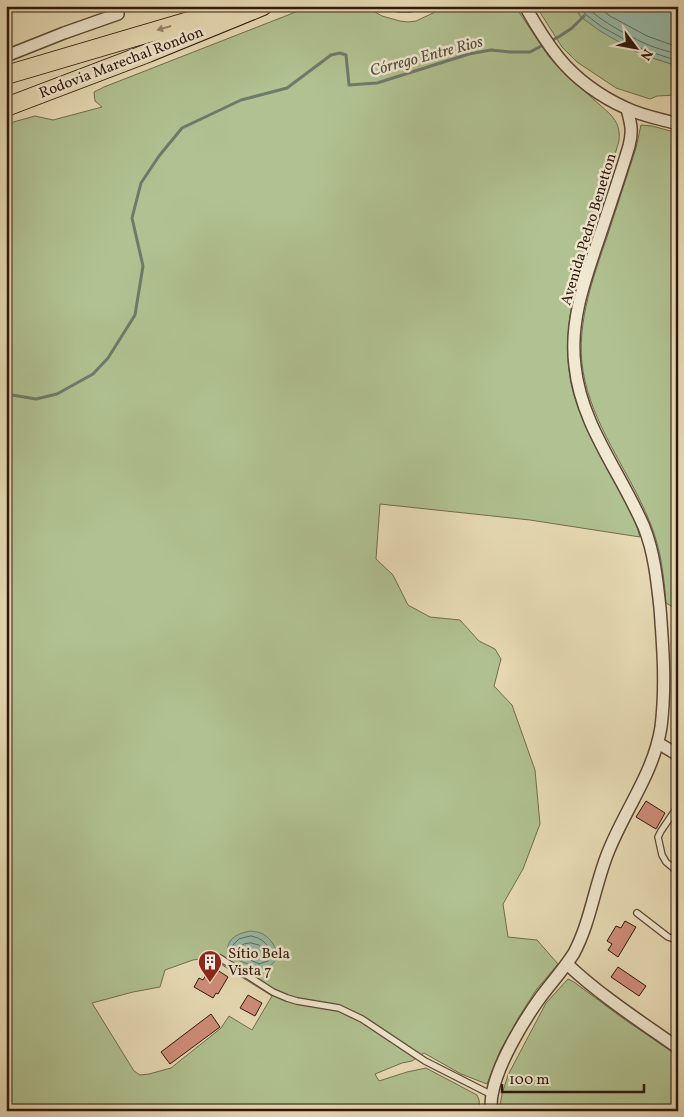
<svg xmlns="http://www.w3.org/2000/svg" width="684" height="1117" font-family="Vollkorn,serif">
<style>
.green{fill:#b1c292;stroke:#706c4f;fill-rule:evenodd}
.water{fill:#97bcab;stroke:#6e7a6b}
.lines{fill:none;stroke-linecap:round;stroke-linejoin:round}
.shore{stroke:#646a5c;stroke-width:1}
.stream{stroke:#6e7a6b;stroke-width:3}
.building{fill:#d18e7b;stroke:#30170c}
.lane-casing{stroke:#5e4836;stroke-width:8}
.street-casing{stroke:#5e4836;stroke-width:14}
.primary-casing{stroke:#30170c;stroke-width:20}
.path{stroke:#30170c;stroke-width:2;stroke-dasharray:4 2.5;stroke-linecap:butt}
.lane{stroke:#f0e8d0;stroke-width:5.5}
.street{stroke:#f0e8d0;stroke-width:11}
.primary{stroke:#e8dcb6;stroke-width:18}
.oneway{fill:#95836a}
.labels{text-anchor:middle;stroke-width:5;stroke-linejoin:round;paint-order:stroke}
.street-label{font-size:15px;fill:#30170c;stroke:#f0e8d0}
.poi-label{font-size:15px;fill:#30170c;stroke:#f0e8d0;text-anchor:start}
.water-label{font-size:16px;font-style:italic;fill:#545144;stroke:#f0e8d0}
</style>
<rect width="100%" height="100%" fill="#e8dcb6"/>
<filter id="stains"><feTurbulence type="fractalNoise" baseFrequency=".004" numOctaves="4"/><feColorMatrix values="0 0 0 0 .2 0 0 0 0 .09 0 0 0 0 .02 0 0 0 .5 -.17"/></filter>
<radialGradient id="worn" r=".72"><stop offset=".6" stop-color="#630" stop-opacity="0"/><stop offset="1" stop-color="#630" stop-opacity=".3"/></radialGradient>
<g class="green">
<path d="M311,6H362L368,8L382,16L400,21L408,22L416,21L448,6H515L549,57L562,71L610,114C618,123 620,129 619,141L578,279C566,324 562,365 579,410C587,431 598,451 609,472C620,492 634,514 640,537L530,520L380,504L376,559L393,575L408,605L430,617L460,620L479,641L495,649L501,659L494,686L512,705L535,770L540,824L523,869L503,904L508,937L537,940L558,964L536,990L519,1017L500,1051L487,1084L461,1074L424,1053L412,1061L402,1063L375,1074L379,1081L407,1072L426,1068L477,1095L479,1100L480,1111H6V124L35,116L53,120L102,107L95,101L94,92L104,87ZM206,958L214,960L272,996L252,1030L229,1016L221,1028L171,1068L149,1074L140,1075L134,1071L92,1003L133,992L160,987L165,970L193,960Z"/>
<polygon points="536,6 574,6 581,17 640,54 678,66 678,95 657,96 650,99 616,88 577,62 562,47"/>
<path d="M641,125L652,126L678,133V610L666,603C664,577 661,550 651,525C632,476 597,433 585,381C573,331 592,281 608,234C617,205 627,177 636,148Z"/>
<polygon points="568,979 574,982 621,1017 678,1056 678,1111 499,1111 502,1094 508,1075 546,1003"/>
</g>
<g class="water">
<polygon points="574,6 678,6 678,66 640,54 600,31 581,17"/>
<path d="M251,931C256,932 259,932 263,934C273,940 283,956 271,965C269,967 263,968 260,969L235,959L227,951C228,937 239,933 251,931Z"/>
</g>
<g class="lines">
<g class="shore">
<polyline points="580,6 585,14 602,27 642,49 678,61"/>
<path d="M587,6C596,19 629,36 644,43C654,48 667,51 678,54"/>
<polyline points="597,6 610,16 647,36 678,47"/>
<path d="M251,936C262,938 271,945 271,957L268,961L259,964L238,954L232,949V946L239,939Z"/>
<polygon points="251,943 259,945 265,952 264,955 259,957 241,948 241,946 244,944"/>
</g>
<polyline class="stream" points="6,394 36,399 57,394 93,374 108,358 135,315 143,266 132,218 141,183 159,156 182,128 241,100 287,88 331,55 340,53 346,55 349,85 377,83 469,54 491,50 511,52 530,52 560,36 572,28 584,16"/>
</g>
<g class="building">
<polygon points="646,801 665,813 656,829 636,817"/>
<polygon points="625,921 636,927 618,957 608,950 612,944 607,941 616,926 621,928"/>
<polygon points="211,966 228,977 218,994 216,993 213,998 194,987 199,978 203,980"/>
<polygon points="618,967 646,986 639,996 611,977"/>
<polygon points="248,995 262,1003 255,1016 240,1008"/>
<polygon points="211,1014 220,1027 170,1064 161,1052"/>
</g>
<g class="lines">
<g class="lane-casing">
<g id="lane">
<polyline points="678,806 661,831 658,837 662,855 666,862 678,872"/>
<polyline points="637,913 668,937 674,939 678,938"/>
<polyline points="220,958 273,992 287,998 297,1001 339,1008 362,1019 425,1061 492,1095"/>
</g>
</g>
<g class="street-casing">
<g id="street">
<polyline points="399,6 410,6"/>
<path d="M525,6C535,24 546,42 559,58C576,79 601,97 626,108C642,116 661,119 678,124"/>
<polyline points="6,56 64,33 118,14"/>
<polyline points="658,743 678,755"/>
<path d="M567,964C601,996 640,1021 678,1048"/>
<path d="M491,1111C491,1106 491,1100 492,1095C497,1065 522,1023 540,998C551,983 564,969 574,953C591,921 595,883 609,850C626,808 654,772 661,727C666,687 663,647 660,608C657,580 654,552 644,527C621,473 581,425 575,366C569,320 586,277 600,235C610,205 620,176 629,146C633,131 631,124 627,109"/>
</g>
</g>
<g class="primary-casing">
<g id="primary">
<polyline points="6,75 230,9"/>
<polyline points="6,107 148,53 263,6"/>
</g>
</g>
<polyline class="path" points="126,10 135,6"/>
<use href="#lane" class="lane"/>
<use href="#street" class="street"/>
<use href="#primary" class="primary"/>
</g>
<defs><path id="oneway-solid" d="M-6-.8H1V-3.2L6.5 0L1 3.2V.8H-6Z" transform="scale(1.25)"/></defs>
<use class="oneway" href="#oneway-solid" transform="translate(164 28) rotate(164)"/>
<defs>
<g id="building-pin" transform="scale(1.25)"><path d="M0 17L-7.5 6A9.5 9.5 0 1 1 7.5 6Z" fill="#8f2418" stroke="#f0e8d0"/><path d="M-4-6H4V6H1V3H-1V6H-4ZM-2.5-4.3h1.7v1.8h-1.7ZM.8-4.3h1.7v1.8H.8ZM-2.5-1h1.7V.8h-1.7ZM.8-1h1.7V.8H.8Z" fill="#fff"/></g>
</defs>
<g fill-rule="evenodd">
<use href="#building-pin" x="210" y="962"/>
</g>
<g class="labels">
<g class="street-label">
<text transform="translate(121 62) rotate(-21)" y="5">Rodovia Marechal Rondon</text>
<text transform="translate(588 229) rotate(-73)" y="5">Avenida Pedro Benetton</text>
</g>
<g class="poi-label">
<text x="228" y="958">Sítio Bela<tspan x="228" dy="17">Vista 7</tspan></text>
</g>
<g class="water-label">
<text transform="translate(426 55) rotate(-15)" y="6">Córrego Entre Rios</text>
</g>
</g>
<rect width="684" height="1117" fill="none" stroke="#e8dcb6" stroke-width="25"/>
<rect x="8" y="8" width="669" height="1102" fill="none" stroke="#30170c" stroke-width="2.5"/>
<rect x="12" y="12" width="659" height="1092" fill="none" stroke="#30170c"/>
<g transform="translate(636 48) rotate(122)" stroke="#f0e8d0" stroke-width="4" paint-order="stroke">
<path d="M0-4L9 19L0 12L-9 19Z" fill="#30170c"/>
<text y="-8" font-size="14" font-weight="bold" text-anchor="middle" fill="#30170c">N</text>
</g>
<path d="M502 1084v8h142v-8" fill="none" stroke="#30170c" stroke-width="2.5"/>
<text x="509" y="1084" font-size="15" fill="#30170c" stroke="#f0e8d0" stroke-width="4" paint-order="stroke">100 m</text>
<rect width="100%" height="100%" filter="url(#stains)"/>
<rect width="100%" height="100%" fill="url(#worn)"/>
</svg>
